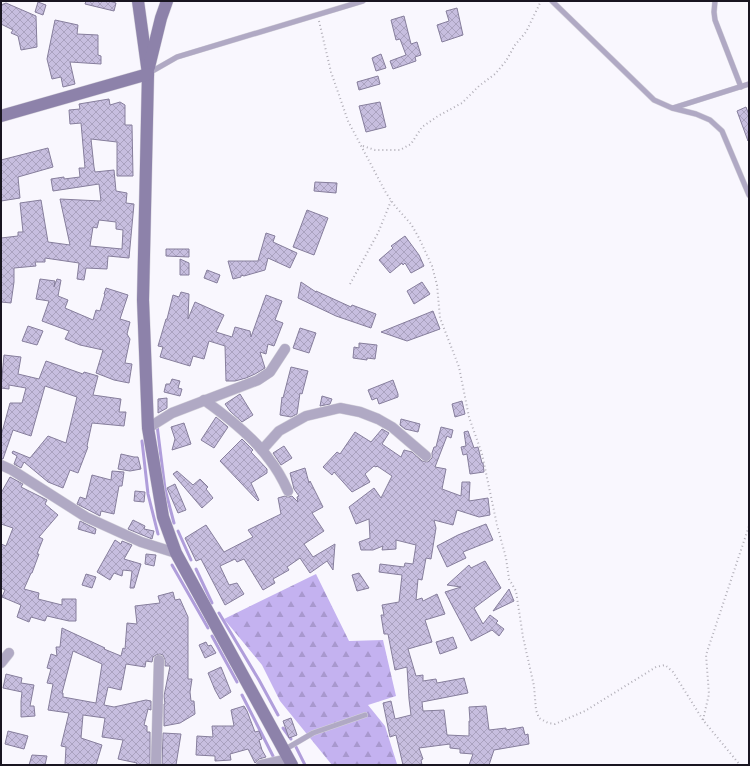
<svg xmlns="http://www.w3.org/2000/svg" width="750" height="766" font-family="Raleway,sans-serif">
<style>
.forest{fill:url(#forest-firs)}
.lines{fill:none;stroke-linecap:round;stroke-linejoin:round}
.stream{stroke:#b09edb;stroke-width:3}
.building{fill:url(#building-cross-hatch);stroke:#867e9c;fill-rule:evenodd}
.lane-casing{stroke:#d5d3db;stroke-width:6}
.street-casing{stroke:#d5d3db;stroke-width:11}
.secondary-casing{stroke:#d5d3db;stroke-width:13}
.path{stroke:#b2afb8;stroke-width:2;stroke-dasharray:1 3;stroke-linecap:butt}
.lane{stroke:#b0a9c4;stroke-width:5}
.street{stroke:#b0a9c4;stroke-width:10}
.secondary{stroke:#8d82aa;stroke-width:12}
</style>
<defs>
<pattern id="forest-firs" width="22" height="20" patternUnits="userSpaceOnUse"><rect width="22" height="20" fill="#c4b2f0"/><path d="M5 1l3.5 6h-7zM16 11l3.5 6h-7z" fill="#a898ce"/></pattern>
<pattern id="building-cross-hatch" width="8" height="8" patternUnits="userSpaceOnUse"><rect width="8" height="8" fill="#c7bedf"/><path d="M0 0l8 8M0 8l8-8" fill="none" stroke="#aaa2bf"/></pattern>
</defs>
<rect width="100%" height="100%" fill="#f9f7fe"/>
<polygon class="forest" points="316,574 349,641 383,640 396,696 368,705 385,726 397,764 385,765 332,765 280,701 262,665 224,619"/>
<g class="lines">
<g class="stream">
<polyline points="157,425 165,489 174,523"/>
<polyline points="142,441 148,494 158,534"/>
<polyline points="178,531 191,560"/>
<polyline points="172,565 208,628"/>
<polyline points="196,569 212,603"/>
<polyline points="219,613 259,680 278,715"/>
<polyline points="212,636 237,682"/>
<polyline points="242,695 273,756"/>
<polyline points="283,728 291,739"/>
<polyline points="296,747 305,765"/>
</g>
</g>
<g class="building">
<polygon points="86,1 109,1 116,3 114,11 85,4"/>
<polygon points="38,2 46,5 43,15 35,12"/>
<polygon points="6,3 36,16 37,47 21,50 18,36 11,33 13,30 1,24 1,5"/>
<polygon points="457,8 463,35 442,42 437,25 449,21 446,11"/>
<polygon points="404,16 411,44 417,42 421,55 415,57 416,61 393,69 390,61 406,55 400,39 396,40 391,20"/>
<polygon points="55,20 78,25 77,34 98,35 98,55 101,56 101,64 70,62 75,84 63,87 61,77 52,79 47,59"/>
<polygon points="381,54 386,68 376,71 372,58"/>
<polygon points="378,76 380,84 359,90 357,82"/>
<path d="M109,99L110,105L120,102L125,105V125H132L133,176H117V142L91,139L94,167L95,172L114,170L116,191L127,193L126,203L134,204L129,258L108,256L107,269L86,268L84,280L77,279L79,263L45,258V262H35L36,266L14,268V282L11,303L1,302V238L18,236V232H23L20,203L41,200L48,242L70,245L60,199L101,201L99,184L53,191L51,179L64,177V179L80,177L79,168H85L81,123L70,124L69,110L80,109L79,104ZM99,220L116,222V229L123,230L122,249L90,246L93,227L97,228Z"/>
<polygon points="380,102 386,127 366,132 359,106"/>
<polygon points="746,107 749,115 748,141 737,111"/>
<polygon points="48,148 53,167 18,177 20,198 1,201 1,160"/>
<polygon points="315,182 337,183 336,193 314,191"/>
<polygon points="307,210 328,218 314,255 293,247"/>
<polygon points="266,233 275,236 273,242 297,253 290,268 268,258 265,270 244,276 241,275 241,277 233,279 228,261 258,261"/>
<polygon points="405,236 419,255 424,266 411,273 405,263 403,265 402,263 390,273 379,260 393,248 391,246"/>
<polygon points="166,249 189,249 189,257 166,256"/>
<polygon points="180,259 189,263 189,275 180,275"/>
<polygon points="207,270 220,275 217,283 204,278"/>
<polygon points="40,279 55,281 54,287 57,279 61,280 58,296 68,300 65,308 93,320 96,310 100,311 105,294 104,294 106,288 128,295 120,319 130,322 127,334 130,339 125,363 132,364 129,383 114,380 96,373 103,350 80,345 65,339 69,331 42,321 49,301 36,299"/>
<polygon points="301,282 316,292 316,291 351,307 352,305 376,314 371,328 336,316 298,298"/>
<polygon points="422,282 430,294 414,304 407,291"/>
<polygon points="181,292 189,294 188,319 195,302 224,315 216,332 232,337 235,327 250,331 251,337 266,295 282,301 275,320 283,323 274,346 268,344 266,354 260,352 265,368 255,374 246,378 235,381 226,381 225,346 209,341 204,359 193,356 190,366 160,357 163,347 158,346 166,319 167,319 173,295 179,297"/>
<polygon points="433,311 440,329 407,341 381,332"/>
<polygon points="28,326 43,331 37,345 22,341"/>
<polygon points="300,328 316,333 309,353 293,348"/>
<polygon points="359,343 377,345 375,359 367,358 367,360 353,358 354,347 359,348"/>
<polygon points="4,355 21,357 18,374 39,379 46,361 83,374 84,372 98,376 93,395 121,399 119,412 126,412 124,426 92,423 87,446 88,447 78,473 70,470 63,488 48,482 24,462 21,468 14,464 17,456 12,453 13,451 30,458 48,436 66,443 77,397 45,386 31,436 13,430 3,459 1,459 1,436 10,403 22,403 26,388 9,385 9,389 1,388"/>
<polygon points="291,367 308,371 302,394 300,393 297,414 291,417 280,415 282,397 283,398"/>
<polygon points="172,379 180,381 178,388 182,389 180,396 164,392 166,384 170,384"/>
<polygon points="393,380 398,394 398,397 379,404 377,398 372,400 368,390"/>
<polygon points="240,394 253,415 242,422 230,411 225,404"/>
<polygon points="322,396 332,399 330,404 320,406"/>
<polygon points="167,398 167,408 158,413 158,399"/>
<polygon points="462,401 465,414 455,417 452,404"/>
<polygon points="216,417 228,427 214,448 201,440"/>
<polygon points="401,419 420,424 418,432 405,429 400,425"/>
<polygon points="184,423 191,444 172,450 175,439 171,427"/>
<polygon points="441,427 453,430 451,438 447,436 435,467 446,469 442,489 461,496 462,482 470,482 469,501 488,498 490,515 479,517 457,510 453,525 434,520 436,528 431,559 426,558 422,580 418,579 416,600 422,598 423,601 437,594 445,614 425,620 432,642 408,649 416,676 423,675 423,681 436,679 437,683 464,678 468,693 422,702 423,711 444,710 447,735 469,736 469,721 470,721 469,707 486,706 489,730 506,728 506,730 523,727 525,735 528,734 529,744 494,750 489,765 469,765 473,754 460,753 460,749 450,748 450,744 419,748 423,759 421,760 422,765 403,765 396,735 390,737 383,703 391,701 395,719 411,715 409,699 407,667 395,670 388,634 384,634 381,615 384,615 382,605 399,602 402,575 379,572 380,564 404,567 405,563 413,564 416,545 396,540 396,549 382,550 383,546 373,550 361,550 359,542 370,538 369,519 356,524 349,507 374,488 381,498 392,476 377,466 376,467 374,466 365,474 370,482 352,492 334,472 332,475 323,467 337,452 340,454 355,432 371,442 382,429 389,433 382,444 401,457 404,450 412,452 422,461 428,462 432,458 432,453 434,447 436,447"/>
<polygon points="468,431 474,448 478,447 482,463 483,463 484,472 470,474 467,454 463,455 461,447 466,446 464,432"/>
<polygon points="242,439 253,450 251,452 267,469 267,473 251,483 259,500 258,501 220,461"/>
<polygon points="284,446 292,458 281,465 273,453"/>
<polygon points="121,454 134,457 138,457 141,469 130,471 118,469"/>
<polygon points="305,468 309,483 310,481 323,507 312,513 324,531 304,544 313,557 335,544 333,570 327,561 310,573 300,558 287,567 289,570 273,579 275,583 263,590 244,559 237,562 235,559 220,566 229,585 237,583 244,594 225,605 201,559 196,561 185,538 206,525 224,552 253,537 248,530 281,514 278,498 285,496 288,497 292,496 298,502 297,497 299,496 294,489 290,473"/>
<polygon points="112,471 124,472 122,486 119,486 114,514 101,511 100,516 77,504 80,497 86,499 92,475 111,480"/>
<polygon points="177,471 193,485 200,479 208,487 206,489 213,498 202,508 173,474"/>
<polygon points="10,477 23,484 21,487 47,500 45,504 58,515 39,537 43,539 37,554 39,554 32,573 31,573 24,589 39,593 38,599 62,605 62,599 76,599 76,621 69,621 47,616 45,621 31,617 29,622 17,617 21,605 2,597 5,590 1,588 1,544 6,546 13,528 1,524 1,493"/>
<polygon points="175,484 186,510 178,513 167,488"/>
<polygon points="135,491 145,492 144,502 134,501"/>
<polygon points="133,520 145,526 144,529 154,531 152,539 128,529"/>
<polygon points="80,521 96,529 95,534 78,529"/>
<polygon points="486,524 493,540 463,552 466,558 447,567 437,546 458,535"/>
<polygon points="115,540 121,544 122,541 132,545 124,559 141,564 134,588 130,588 132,571 123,570 122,576 114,573 110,580 97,572"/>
<polygon points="146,554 156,555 154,566 145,564"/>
<polygon points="485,561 501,588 474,608 483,624 490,615 498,621 496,623 504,629 499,636 492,630 471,641 445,592 461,587 447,585 469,565 471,568"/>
<polygon points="359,573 369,588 357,591 352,575"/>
<polygon points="86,574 96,577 92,588 82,585"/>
<polygon points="509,589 514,601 493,611"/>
<path d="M173,592L175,600L180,599L188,617V679H192L190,692L191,701H194L195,714L180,723L164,726V704H165L164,696L170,666H165V660L163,655L160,654L156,655L153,657L152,662L146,661L145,667L126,664L121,690L108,687L104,705L114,707L146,700L151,701V710L148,709L144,725L147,726V732H150V765H136L137,763L118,759L123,740L102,737L105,718L83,715L81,738L102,745L96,765H65L66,747L61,746L69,713L48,710L53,684L47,683L51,669L47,668L51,654L57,656L56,647H60L62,628L105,648L104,649L121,656L123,648L125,649L127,623L137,624L135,606L160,603L158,596ZM73,651L102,664L96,703L63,697V693H62Z"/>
<polygon points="453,637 457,648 440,654 436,642"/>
<polygon points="206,642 208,646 211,645 216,653 205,658 199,645"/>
<polygon points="221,667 231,692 220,699 215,690 208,673"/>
<polygon points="6,674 22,678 21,683 34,685 30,706 34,706 35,716 21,717 21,701 22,692 3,688"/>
<polygon points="244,706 247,711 255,732 259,731 262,739 259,740 262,750 266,757 259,759 255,763 248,749 230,754 231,760 215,761 215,756 196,755 197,736 213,737 212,726 234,726 231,710"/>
<polygon points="291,718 297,735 289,738 283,721"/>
<polygon points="8,731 28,736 24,749 5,744"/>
<polygon points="163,733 181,734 176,765 162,765"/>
<polygon points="32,755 47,756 45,765 29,765"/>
</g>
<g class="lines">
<g class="lane-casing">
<g id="lane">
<polyline points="552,1 654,100 672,108 696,114 710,120 722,131 749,195"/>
<polyline points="715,1 714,12 715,20 741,87"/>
<polyline points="149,73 177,57 363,1"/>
<polyline points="673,108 749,84"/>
<polyline points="284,750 313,733 365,715"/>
</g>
</g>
<g class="street-casing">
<g id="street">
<path d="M204,400C225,415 254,438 269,459C277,469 283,480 288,491"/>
<polyline points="148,428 172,413 258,380 270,372 285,349"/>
<polyline points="262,450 279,431 306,416 340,408 360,412 378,419 392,427 426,456"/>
<polyline points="1,465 12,470 86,517 141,542 176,553"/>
<polyline points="1,663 9,653"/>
<polyline points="156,765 159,660"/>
<polyline points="261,765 289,759"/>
</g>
</g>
<g class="secondary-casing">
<g id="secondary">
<polyline points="138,1 148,74 143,300 148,428 163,517 176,553 292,765"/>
<polyline points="149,67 161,18 167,1"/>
<polyline points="1,116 148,74"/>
</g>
</g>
<g class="path">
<polyline points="319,21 331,72 348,121 386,193 395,206 411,224 419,238 432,266 437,285 440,318 459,367 469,417 482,454 497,525 506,558 509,579 516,591 523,637 534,686 536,710 539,718 548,723 555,724 585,711 656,667 665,665 673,672 703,720 740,765"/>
<polyline points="363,146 375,150 400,150 411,144 422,127 438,116 462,103 479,86 495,74 506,61 515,45 526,32 541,1"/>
<polyline points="350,284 378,233 391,201"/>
<polyline points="703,720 709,694 706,655 749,526"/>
</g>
<use href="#lane" class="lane"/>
<use href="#street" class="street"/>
<use href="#secondary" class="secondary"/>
</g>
<rect width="750" height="766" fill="none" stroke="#191521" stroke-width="4"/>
</svg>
